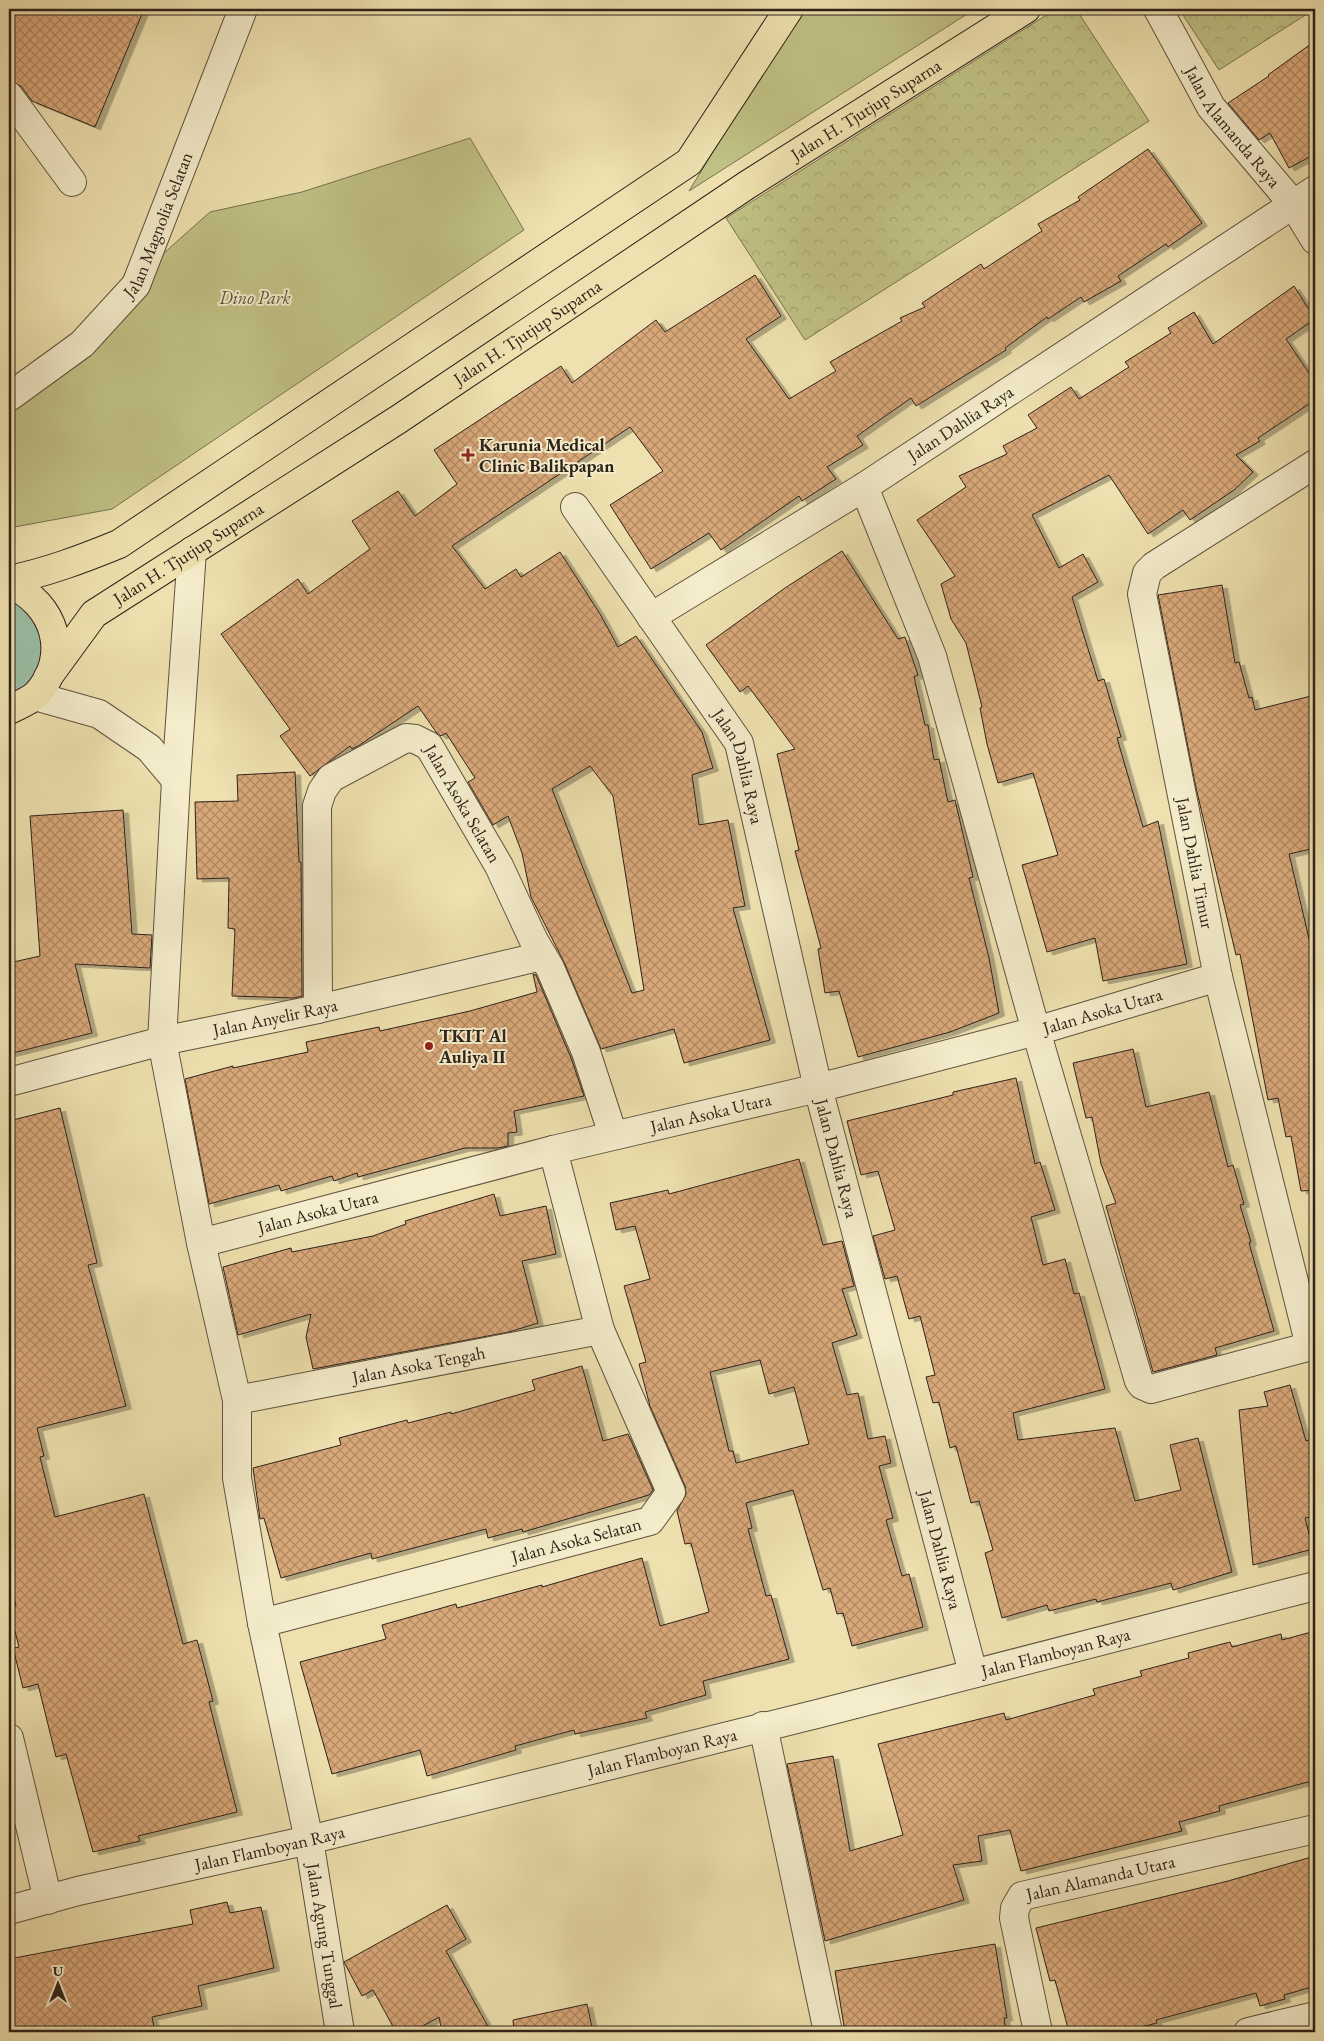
<svg xmlns="http://www.w3.org/2000/svg" width="1324" height="2041" font-family="'EB Garamond',serif">
<style>
.green{fill:#c0c185;stroke:#77724f}
.forest{fill:url(#forest-crowns);stroke:#77724f}
.water{fill:#9bbea5;stroke:#6f806d}
.building{fill:url(#building-cross-hatch);stroke:#2e2219;fill-rule:evenodd;filter:url(#shadow)}
.lines{fill:none;stroke-linecap:round;stroke-linejoin:round}
.minor-casing{stroke:#5e523e;stroke-width:30}
.major-casing{stroke:#2e2219;stroke-width:30}
.minor{stroke:#f4eccb;stroke-width:28}
.major{stroke:#eee1af;stroke-width:28}
.poi-dot{fill:#8f2418;stroke:#f4eccb;stroke-width:2}
.labels{text-anchor:middle;stroke-width:4;stroke-linejoin:round;paint-order:stroke}
.street-label{font-size:18px;fill:#2e2219;stroke:#f4eccb}
.park-label{font-size:18px;font-style:italic;fill:#5a5239;stroke:#f4eccb}
.poi-label{font-size:18px;font-weight:bold;fill:#2e2219;stroke:#f4eccb;text-anchor:start}
</style>
<defs>
<pattern id="forest-crowns" width="20" height="18" patternUnits="userSpaceOnUse" patternTransform="scale(1.25)"><rect width="20" height="18" fill="#c0c185"/><path d="M2 6a3 3 0 1 1 6 0M12 15a3 3 0 1 1 6 0" fill="none" stroke="#a5a672"/></pattern>
<pattern id="building-cross-hatch" width="8" height="8" patternUnits="userSpaceOnUse" patternTransform="scale(1.25)"><rect width="8" height="8" fill="#d9a879"/><path d="M0 0l8 8M0 8l8-8" fill="none" stroke="#b08862"/></pattern>
<filter id="shadow"><feDropShadow dx="5.5" dy="3" stdDeviation="0" flood-color="#0004"/></filter>
</defs>
<rect width="100%" height="100%" fill="#eee1af"/>
<filter id="stains"><feTurbulence type="fractalNoise" baseFrequency=".004" numOctaves="4"/><feColorMatrix values="0 0 0 0 .2 0 0 0 0 .09 0 0 0 0 .02 0 0 0 .5 -.17"/></filter>
<radialGradient id="worn" r=".72"><stop offset=".6" stop-color="#630" stop-opacity="0"/><stop offset="1" stop-color="#630" stop-opacity=".3"/></radialGradient>
<g class="green">
<polygon points="801,9 975,9 689,191"/>
<polygon points="470,138 524,230 112,509 9,528 9,405 89,348 164,253 210,212 302,192"/>
</g>
<g class="forest">
<polygon points="1056,9 1076,9 1149,121 805,340 726,218"/>
<polygon points="1179,9 1315,9 1219,70"/>
</g>
<polygon class="water" points="9,590 17,592 48,640 38,679 9,702"/>
<g class="building">
<polygon points="9,9 144,9 95,127 32,101 21,86 9,81"/>
<polygon points="1315,41 1315,154 1289,168 1270,133 1259,140 1228,103 1269,76 1268,75"/>
<path d="M1148,149L1202,223L1168,247L1166,244L1118,276L1121,281L1084,302L1081,297L1048,319L1047,317L1005,348L1006,350L916,406L911,398L857,436L863,445L827,467L836,479L802,501L799,496L721,550L709,533L651,569L610,505L663,471L630,427L452,546L485,589L516,569L521,577L560,552L600,614L618,647L636,636L702,732L713,768L692,775L699,825L728,820L745,906L733,908L770,1040L684,1063L674,1029L601,1049L564,962L531,897L522,853L508,816L493,825L468,782L475,778L446,733L441,736L436,732L418,706L358,746L352,749L350,746L310,776L280,736L290,729L221,634L298,579L308,594L370,549L352,521L398,491L415,516L457,484L434,450L561,366L572,383L656,320L665,332L755,275L781,316L746,339L789,399L836,371L830,362L902,321L900,318L925,307L922,303L981,264L984,269L1042,231L1038,224L1080,200L1078,197ZM590,766L613,796L644,990L632,993L552,789Z"/>
<polygon points="1294,286 1315,319 1286,339 1315,382 1315,400 1258,438 1260,441 1236,455 1253,472 1234,490 1190,520 1183,510 1148,534 1109,475 1032,515 1059,568 1083,554 1098,582 1072,597 1098,681 1104,679 1121,737 1117,738 1143,827 1158,821 1187,964 1103,981 1095,938 1047,952 1022,865 1058,855 1033,773 998,783 987,744 980,708 982,707 966,643 951,619 941,584 955,576 917,520 966,487 959,476 1007,454 1003,446 1037,428 1028,415 1071,387 1079,399 1129,367 1125,362 1171,333 1168,328 1194,312 1213,344"/>
<polygon points="842,551 898,639 905,637 918,675 914,677 925,725 928,725 934,760 939,759 948,802 955,800 973,877 969,878 989,958 999,1013 950,1032 858,1057 839,991 825,993 818,949 821,948 795,851 799,850 777,754 795,749 748,686 740,692 706,645 785,588"/>
<polygon points="1222,585 1235,663 1239,662 1249,698 1252,697 1255,710 1315,695 1315,848 1289,854 1315,964 1315,1190 1301,1191 1291,1136 1286,1137 1278,1098 1268,1100 1240,954 1236,955 1196,788 1158,595"/>
<polygon points="295,772 299,862 301,862 302,996 294,998 232,996 235,929 228,928 229,878 197,879 195,802 238,801 237,775"/>
<polygon points="123,810 132,934 152,935 150,968 75,964 92,1033 9,1054 9,963 40,956 30,816"/>
<polygon points="533,974 536,975 571,1058 584,1096 514,1111 517,1132 508,1133 508,1146 498,1148 465,1148 358,1177 357,1173 334,1181 332,1176 281,1191 279,1185 209,1204 185,1079 233,1066 233,1068 308,1052 306,1042 379,1027 380,1031 470,1011 537,992"/>
<polygon points="1133,1049 1146,1107 1209,1092 1228,1167 1233,1165 1244,1204 1240,1205 1251,1242 1249,1243 1274,1331 1215,1348 1217,1355 1153,1372 1106,1206 1116,1203 1101,1164 1092,1117 1086,1118 1073,1063"/>
<polygon points="1016,1078 1035,1164 1040,1162 1055,1210 1031,1217 1043,1265 1065,1259 1074,1294 1079,1293 1105,1389 1013,1413 1018,1440 1115,1428 1135,1501 1181,1490 1170,1445 1198,1438 1232,1572 1173,1590 1171,1583 1097,1602 1096,1599 1049,1611 1047,1605 1002,1618 985,1553 993,1550 979,1501 971,1503 956,1446 950,1448 939,1402 933,1403 926,1377 935,1375 920,1316 909,1319 897,1276 885,1279 873,1236 895,1230 878,1171 861,1175 847,1121 953,1095 953,1092"/>
<polygon points="60,1108 97,1263 88,1265 126,1406 37,1428 44,1456 40,1457 55,1517 144,1494 183,1644 197,1640 213,1701 209,1702 237,1812 138,1836 140,1841 93,1852 66,1754 56,1757 38,1684 23,1688 13,1648 19,1647 9,1608 16,1606 9,1576 9,1121"/>
<path d="M799,1159L823,1245L842,1241L854,1286L842,1289L857,1335L832,1343L847,1395L858,1393L868,1439L885,1436L891,1463L879,1466L893,1518L886,1520L902,1576L909,1574L923,1627L852,1646L843,1613L837,1614L830,1588L823,1590L793,1490L746,1503L752,1528L748,1529L766,1596L771,1595L789,1659L703,1681L706,1695L645,1712L647,1718L575,1734L574,1730L515,1746L516,1750L427,1776L420,1750L332,1774L300,1662L386,1639L382,1625L456,1604L457,1608L542,1585V1587L642,1558L660,1626L709,1612L691,1543L685,1544L677,1511L686,1494L685,1486L650,1406L639,1364L646,1362L624,1286L650,1279L635,1226L616,1230L610,1203L668,1190L669,1194ZM760,1360L769,1394L794,1387L809,1444L736,1463L733,1451H729L710,1372Z"/>
<polygon points="494,1194 500,1216 546,1206 556,1254 522,1261 538,1323 509,1332 313,1369 306,1337 311,1314 238,1335 223,1267 291,1248 292,1252 373,1236 406,1224 405,1221"/>
<polygon points="582,1366 603,1441 628,1434 653,1490 649,1495 523,1532 522,1529 488,1538 486,1529 372,1559 371,1553 281,1578 264,1518 260,1519 253,1468 341,1445 339,1438 407,1420 408,1423 451,1412 451,1414 535,1390 532,1380"/>
<polygon points="1290,1385 1306,1441 1315,1438 1315,1516 1305,1518 1313,1549 1253,1565 1239,1410 1268,1406 1264,1392"/>
<polygon points="1315,1631 1315,1780 1219,1806 1220,1811 1179,1822 1182,1831 1021,1871 1010,1830 978,1836 982,1861 953,1865 964,1900 825,1941 787,1764 833,1756 850,1851 903,1835 878,1744 1004,1713 1006,1720 1095,1695 1093,1689 1142,1676 1140,1671 1189,1658 1188,1653 1230,1642 1232,1647 1281,1634 1282,1640"/>
<polygon points="1315,1856 1315,1986 1284,1995 1285,1999 1260,2006 1256,1993 1156,2020 1157,2023 1121,2032 1069,2032 1055,1980 1050,1981 1036,1928 1228,1881"/>
<polygon points="227,1902 230,1913 261,1907 274,1968 198,1986 202,2006 152,2017 155,2032 9,2032 9,1959 193,1924 190,1910"/>
<polygon points="447,1905 466,1939 446,1951 491,2032 442,2032 439,2017 412,2032 396,2032 373,1990 362,1996 344,1962"/>
<polygon points="995,1944 1007,2018 1004,2018 1006,2032 845,2032 835,1971"/>
<polygon points="587,2004 593,2032 514,2032 513,2020"/>
</g>
<g class="lines">
<g class="minor-casing">
<g id="minor">
<path id="s1" d="M1158,9L1211,107L1293,204L1315,240"/>
<polyline points="9,96 72,182"/>
<path id="s2" d="M9,397L82,344L136,285L243,9"/>
<polyline points="864,487 932,656 1036,1031 1139,1381 1142,1385 1151,1389 1315,1345"/>
<path id="s3" d="M575,507L739,743L818,1088L973,1673"/>
<path id="s4" d="M192,551L176,780L162,1041L201,1243L237,1400V1478L262,1623L309,1840L340,2032"/>
<path id="s5" d="M651,617L864,487L1315,190"/>
<polyline points="35,696 99,714 149,748 176,780"/>
<path id="s6" d="M318,1009L317,806L322,791L331,778L406,738L415,739L429,746L499,866L534,941L550,968L586,1052L613,1135"/>
<path id="s7" d="M9,1082L162,1041L318,1009L542,956"/>
<path id="s8" d="M201,1243L553,1150L818,1088L1036,1031L1218,977"/>
<polyline points="1310,1346 1218,977 1142,594 1147,573 1154,566 1315,464"/>
<path id="s9" d="M237,1400L600,1330"/>
<path id="s10" d="M262,1623L650,1521L671,1492L600,1330L553,1150"/>
<polyline points="763,1726 828,2032"/>
<polyline points="9,1738 48,1900"/>
<path id="s11" d="M9,1910L78,1891L309,1840L817,1714L1315,1586"/>
<path id="s12" d="M1038,2032L1014,1918L1015,1908L1022,1896L1315,1829"/>
<polyline points="1248,2032 1315,2016"/>
</g>
</g>
<g class="major-casing">
<g id="major">
<path d="M9,580C48,572 82,559 119,544L689,162L789,9"/>
<path d="M9,584C55,603 72,656 36,695C29,701 17,706 9,710"/>
<path id="s13" d="M48,677L94,614L399,419L747,185L1026,9"/>
</g>
</g>
<use href="#minor" class="minor"/>
<use href="#major" class="major"/>
</g>
<g class="poi-dot">
<path d="M465.5 447.5h5v5h5v5h-5v5h-5v-5h-5v-5h5z"/>
<circle cx="429" cy="1046" r="5"/>
</g>
<g class="labels">
<g class="street-label">
<text dy="6" stroke="none"><textPath href="#s13" startOffset="1000">Jalan H. Tjutjup Suparna</textPath></text>
<text dy="6" stroke="none"><textPath href="#s1" startOffset="140">Jalan Alamanda Raya</textPath></text>
<text dy="6" stroke="none"><textPath href="#s2" startOffset="234">Jalan Magnolia Selatan</textPath></text>
<text dy="6" stroke="none"><textPath href="#s13" startOffset="595">Jalan H. Tjutjup Suparna</textPath></text>
<text dy="6" stroke="none"><textPath href="#s5" startOffset="365">Jalan Dahlia Raya</textPath></text>
<text dy="6" stroke="none"><textPath href="#s13" startOffset="190">Jalan H. Tjutjup Suparna</textPath></text>
<text dy="6" stroke="none"><textPath href="#s3" startOffset="309">Jalan Dahlia Raya</textPath></text>
<text dy="6" stroke="none"><textPath href="#s6" startOffset="411">Jalan Asoka Selatan</textPath></text>
<text transform="translate(1195 863) rotate(79)" y="6">Jalan Dahlia Timur</text>
<text dy="6" stroke="none"><textPath href="#s8" startOffset="931">Jalan Asoka Utara</textPath></text>
<text dy="6" stroke="none"><textPath href="#s7" startOffset="274">Jalan Anyelir Raya</textPath></text>
<text dy="6" stroke="none"><textPath href="#s8" startOffset="526">Jalan Asoka Utara</textPath></text>
<text dy="6" stroke="none"><textPath href="#s3" startOffset="714">Jalan Dahlia Raya</textPath></text>
<text dy="6" stroke="none"><textPath href="#s8" startOffset="121">Jalan Asoka Utara</textPath></text>
<text dy="6" stroke="none"><textPath href="#s9" startOffset="185">Jalan Asoka Tengah</textPath></text>
<text dy="6" stroke="none"><textPath href="#s10" startOffset="325">Jalan Asoka Selatan</textPath></text>
<text dy="6" stroke="none"><textPath href="#s3" startOffset="1119">Jalan Dahlia Raya</textPath></text>
<text dy="6" stroke="none"><textPath href="#s11" startOffset="1078">Jalan Flamboyan Raya</textPath></text>
<text dy="6" stroke="none"><textPath href="#s11" startOffset="672">Jalan Flamboyan Raya</textPath></text>
<text dy="6" stroke="none"><textPath href="#s11" startOffset="268">Jalan Flamboyan Raya</textPath></text>
<text dy="6" stroke="none"><textPath href="#s12" startOffset="221">Jalan Alamanda Utara</textPath></text>
<text dy="6" stroke="none"><textPath href="#s4" startOffset="1402">Jalan Agung Tunggal</textPath></text>
</g>
<g class="park-label">
<text x="255" y="304">Dino Park</text>
</g>
<g class="poi-label">
<text x="479" y="451">Karunia Medical<tspan x="479" dy="21">Clinic Balikpapan</tspan></text>
<text x="439" y="1042">TKIT Al<tspan x="439" dy="21">Auliya II</tspan></text>
</g>
</g>
<rect width="1324" height="2041" fill="none" stroke="#eee1af" stroke-width="30"/>
<rect x="10" y="10" width="1304" height="2021" fill="none" stroke="#2e2219" stroke-width="2.5"/>
<rect x="15" y="15" width="1294" height="2011" fill="none" stroke="#2e2219"/>
<g transform="translate(58 1984)" stroke="#f4eccb" stroke-width="4" paint-order="stroke">
<path d="M0-4L9 19L0 12L-9 19Z" fill="#2e2219"/>
<text y="-8" font-size="14" font-weight="bold" text-anchor="middle" fill="#2e2219">U</text>
</g>
<rect width="100%" height="100%" filter="url(#stains)"/>
<rect width="100%" height="100%" fill="url(#worn)"/>
</svg>
